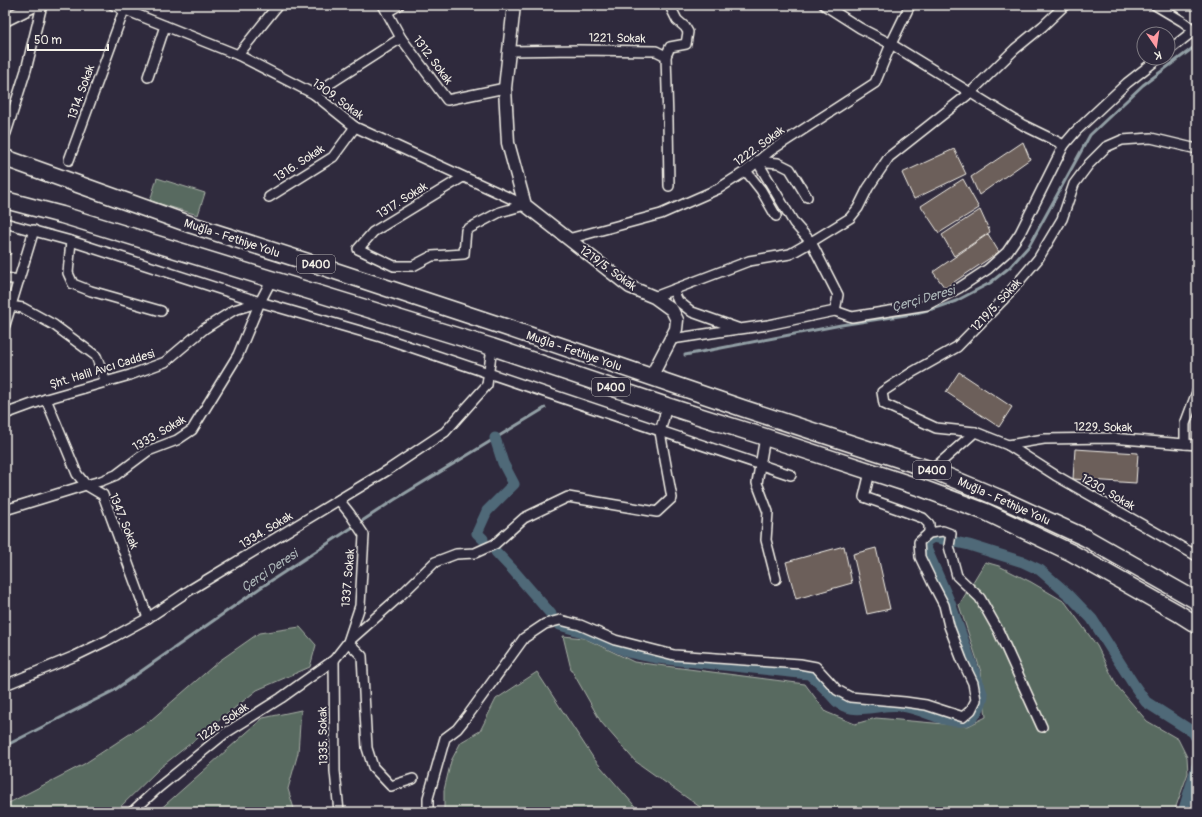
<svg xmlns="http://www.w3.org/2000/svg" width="1202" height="817" font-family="Pangolin,sans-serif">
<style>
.green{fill:#596a61;stroke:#a6aea4}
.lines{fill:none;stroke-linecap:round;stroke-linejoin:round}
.stream{stroke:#929fa5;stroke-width:3}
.canal{stroke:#506978;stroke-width:11}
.building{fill:#6c5e5a;stroke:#f4f1e8}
.street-casing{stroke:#f4f1e8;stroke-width:12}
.secondary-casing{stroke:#f4f1e8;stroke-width:15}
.highway-casing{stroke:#f4f1e8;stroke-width:19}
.street{stroke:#2f2a3d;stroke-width:9}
.secondary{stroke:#2f2a3d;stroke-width:12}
.highway{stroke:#2f2a3d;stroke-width:16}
.labels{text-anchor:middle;stroke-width:4;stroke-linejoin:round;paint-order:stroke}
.shield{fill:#2f2a3d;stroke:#b9b5b5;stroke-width:1}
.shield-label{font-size:11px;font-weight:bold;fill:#f4f1e8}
.street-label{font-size:12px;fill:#f4f1e8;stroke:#2f2a3d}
.water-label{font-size:13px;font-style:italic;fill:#aab4b6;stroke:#2f2a3d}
</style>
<rect width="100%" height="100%" fill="#2f2a3d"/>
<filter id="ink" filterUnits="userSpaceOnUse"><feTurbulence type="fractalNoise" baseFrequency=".025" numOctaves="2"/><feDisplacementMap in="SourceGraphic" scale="8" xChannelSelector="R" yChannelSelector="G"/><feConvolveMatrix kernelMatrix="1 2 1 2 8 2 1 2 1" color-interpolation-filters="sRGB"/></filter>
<g filter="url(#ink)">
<g class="green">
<polygon points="157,178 205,193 198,215 150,201"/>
<polygon points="985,562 999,566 1031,582 1065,602 1097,646 1117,686 1147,721 1178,739 1187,757 1188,773 1174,812 707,812 635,761 601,722 571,669 563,636 584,638 634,662 805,684 826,712 855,724 876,718 968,726 986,717 981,672 959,605"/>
<polygon points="300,627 316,645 310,667 257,690 161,767 115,812 5,812 5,805 84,764 151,720 219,661 259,633"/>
<polygon points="537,672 594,759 640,812 444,812 444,790 451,761 461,742 480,731 496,699"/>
<polygon points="301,710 298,753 288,789 295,812 157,812 263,718"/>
</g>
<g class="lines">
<g class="stream">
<polyline points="685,355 841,325 912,314 936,308 956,301 990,283 1010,267 1029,246 1090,135 1143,85 1197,45"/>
<polyline points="5,746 113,691 260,588 394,500 545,408"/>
</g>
<g class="canal">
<polyline points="483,539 477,533 487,511 514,484 503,463 495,438"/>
<polyline points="496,552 513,570 551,614"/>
<path d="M560,625L586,633L628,652L657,658L809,674C816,680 823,686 829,693C833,697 836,702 840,704C857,715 882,703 901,706C922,708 942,723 963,721C975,720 981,706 983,696L950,603L925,546V542L933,537L969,545L1023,562L1040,570L1069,595L1092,619L1134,685L1146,702L1193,732L1197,739"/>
<polyline points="1183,812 1197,766"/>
</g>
</g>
<g class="building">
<polygon points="1023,142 1030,159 979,195 971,177"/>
<polygon points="954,149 966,174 914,199 902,173"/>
<polygon points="963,179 979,208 939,233 921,206"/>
<polygon points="980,210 990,232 954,256 942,235"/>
<polygon points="988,234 999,252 945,288 933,272"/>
<polygon points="5,239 11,254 5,256"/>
<polygon points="959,372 1012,407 999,427 946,392"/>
<polygon points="1075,449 1138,453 1136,483 1073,479"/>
<polygon points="844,546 852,583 796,599 786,562"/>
<polygon points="876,548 890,609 867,614 853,554"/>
</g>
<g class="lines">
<g class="street-casing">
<g id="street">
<polyline points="113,5 238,55 314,94 355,127 525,205"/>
<polyline points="383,5 401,38 447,100 505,88"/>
<polyline points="824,5 860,28 891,44 1023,125 1064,145"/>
<polyline points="1155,5 1182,21 1194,30"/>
<polyline points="387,12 399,5"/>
<polyline points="509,51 578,50 656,51 666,56 668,121 669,186"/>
<polyline points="1168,51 1197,28"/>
<polyline points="238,55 278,5"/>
<polyline points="666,56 670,47 686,44 688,32 685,27 677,20 672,10 672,5"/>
<polyline points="148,77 165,26"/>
<polyline points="314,94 401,38"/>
<polyline points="6,133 26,70 42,5"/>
<polyline points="1197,149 1151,138 1122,140 1106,147 1089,164 1074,184 1062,219 1038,259 1003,300 957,347 911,373 882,392 884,404 936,428 975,432 1008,445 1055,475 1197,556"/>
<polyline points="69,160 124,10"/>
<polyline points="757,161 778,163 790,169 807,197"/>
<polyline points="746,171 761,190 776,216"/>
<polyline points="463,177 373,232 358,249 394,266 413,266 432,256 464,254 466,230 500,212 525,205"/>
<polyline points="269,197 333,157 355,127"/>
<polyline points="5,223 71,241 260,302 381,337 791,475"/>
<polyline points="568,239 661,214 718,189 746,171 770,151 875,83 891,44 910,5"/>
<polyline points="71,241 68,273 73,284 91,291 161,311"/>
<polyline points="5,278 19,280"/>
<polyline points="673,290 678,301 692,312 740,329 768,325 835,311 852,317 927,305 959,288 988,269 1007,252 1020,233 1064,145 1076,131 1127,83 1159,58"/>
<polyline points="654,297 749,261 790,254 811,242 794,223 757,161"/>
<polyline points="10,306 23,308 54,325 96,356 106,382"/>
<polyline points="835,311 838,295 811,242 850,218 858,208 868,188 889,157 970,93 1015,49 1043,26 1065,5"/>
<polyline points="5,325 34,230"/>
<polyline points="672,339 738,329"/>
<polyline points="46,399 77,474 86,485 103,495 148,618"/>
<polyline points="5,414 46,399 130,375 165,362 204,329 234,310 260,302 272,279"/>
<polyline points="765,437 757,483 768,512 766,540 776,579"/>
<polyline points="1185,444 1185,424 1197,392"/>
<polyline points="1008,445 1044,439 1111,438 1197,445"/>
<polyline points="932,470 975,432"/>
<polyline points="870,472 864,497 923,518 929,524 929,533"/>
<polyline points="5,510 86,485 101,481 116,475 148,451 177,440 192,430 238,355 260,302"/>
<polyline points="334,660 335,771 339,812"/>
<polyline points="5,685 75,656 108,640 148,618 190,590 388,470 445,432 487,385 492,347"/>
<polyline points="413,779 391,786 373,767 367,748 362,656 348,642 399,597 435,562 456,554 475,553 495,544 524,518 568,497 657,512 672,498 660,432 667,406"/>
<polyline points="132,812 158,788 224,734 281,698 334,660 348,642 360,606 364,535 350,514 339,500"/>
<polyline points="428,812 428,798 445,738 457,729 469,714 524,638 545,624 560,620 580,625 615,640 674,655 800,664 816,667 837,690 850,697 905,702 926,705 963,717 971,710 976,700 973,683 962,660 949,626 944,605 933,584 920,557 919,542 929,533 943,531 951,534 949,546 957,576 980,598 998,630 1042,727"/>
</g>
</g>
<g class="secondary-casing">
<g id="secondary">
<polyline points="514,5 505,88 508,143 525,205 630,287 654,297 672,310 677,320 676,329 651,377"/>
<polyline points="5,20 35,5"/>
</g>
</g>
<g class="highway-casing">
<g id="highway">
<polyline points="5,158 192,225 314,264 505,327 742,408 932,470 999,498 1086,538 1197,601"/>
<polyline points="5,200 62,215 492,347 667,406 765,437 924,489 986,512 1072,553 1178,613 1197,625"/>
</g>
</g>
<use href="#street" class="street"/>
<use href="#secondary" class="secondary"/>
<use href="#highway" class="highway"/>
</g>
</g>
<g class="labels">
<g class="shield">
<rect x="297" y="255" width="38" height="18" rx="3"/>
<rect x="592" y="378" width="38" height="18" rx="3"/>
<rect x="913" y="461" width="38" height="18" rx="3"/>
</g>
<g class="shield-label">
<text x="316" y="268">D400</text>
<text x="611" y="391">D400</text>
<text x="932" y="474">D400</text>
</g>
<g class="street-label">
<text transform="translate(617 38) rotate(1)" y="4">1221. Sokak</text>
<text transform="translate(433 60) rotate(53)" y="4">1312. Sokak</text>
<text transform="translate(81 92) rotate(-70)" y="4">1314. Sokak</text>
<text transform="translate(338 99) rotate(36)" y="4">1309. Sokak</text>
<text transform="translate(759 146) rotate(-36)" y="4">1222. Sokak</text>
<text transform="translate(299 163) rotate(-33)" y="4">1316. Sokak</text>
<text transform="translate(402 200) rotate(-32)" y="4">1317. Sokak</text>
<text transform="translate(232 238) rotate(18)" y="4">Muğla - Fethiye Yolu</text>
<text transform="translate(608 268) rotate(36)" y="4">1219/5. Sokak</text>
<text transform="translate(996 305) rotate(-47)" y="4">1219/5. Sokak</text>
<text transform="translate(574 351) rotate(19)" y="4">Muğla - Fethiye Yolu</text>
<text transform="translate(102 369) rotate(-17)" y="4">Şht. Halil Avcı Caddesi</text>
<text transform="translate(1103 427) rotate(1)" y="4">1229. Sokak</text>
<text transform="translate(159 433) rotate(-30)" y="4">1333. Sokak</text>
<text transform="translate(1108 492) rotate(30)" y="4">1230. Sokak</text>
<text transform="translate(1004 501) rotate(24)" y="4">Muğla - Fethiye Yolu</text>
<text transform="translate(124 521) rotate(68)" y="4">1347. Sokak</text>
<text transform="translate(266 530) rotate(-31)" y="4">1334. Sokak</text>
<text transform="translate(348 578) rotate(-85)" y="4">1337. Sokak</text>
<text transform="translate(223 722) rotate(-35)" y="4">1228. Sokak</text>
<text transform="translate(323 736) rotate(-91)" y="4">1335. Sokak</text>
</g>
<g class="water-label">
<text transform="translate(923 298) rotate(-16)" y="5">Çerçi Deresi</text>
<text transform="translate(269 570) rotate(-34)" y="5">Çerçi Deresi</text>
</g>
</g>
<rect width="1202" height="817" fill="none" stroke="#2f2a3d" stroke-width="20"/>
<rect x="10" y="10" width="1182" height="797" fill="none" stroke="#f4f1e8" stroke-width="1.5" filter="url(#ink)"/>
<g transform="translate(1156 46) rotate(167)"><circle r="19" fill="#2f2a3d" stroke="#7e7a81"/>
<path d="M0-3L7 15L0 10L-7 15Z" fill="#ff9aa2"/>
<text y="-6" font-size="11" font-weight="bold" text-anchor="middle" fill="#f4f1e8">K</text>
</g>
<path d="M28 44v6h80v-6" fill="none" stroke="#f4f1e8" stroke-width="2"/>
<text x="34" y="44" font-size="12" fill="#f4f1e8" stroke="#2f2a3d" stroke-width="3" paint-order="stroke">50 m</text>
</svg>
